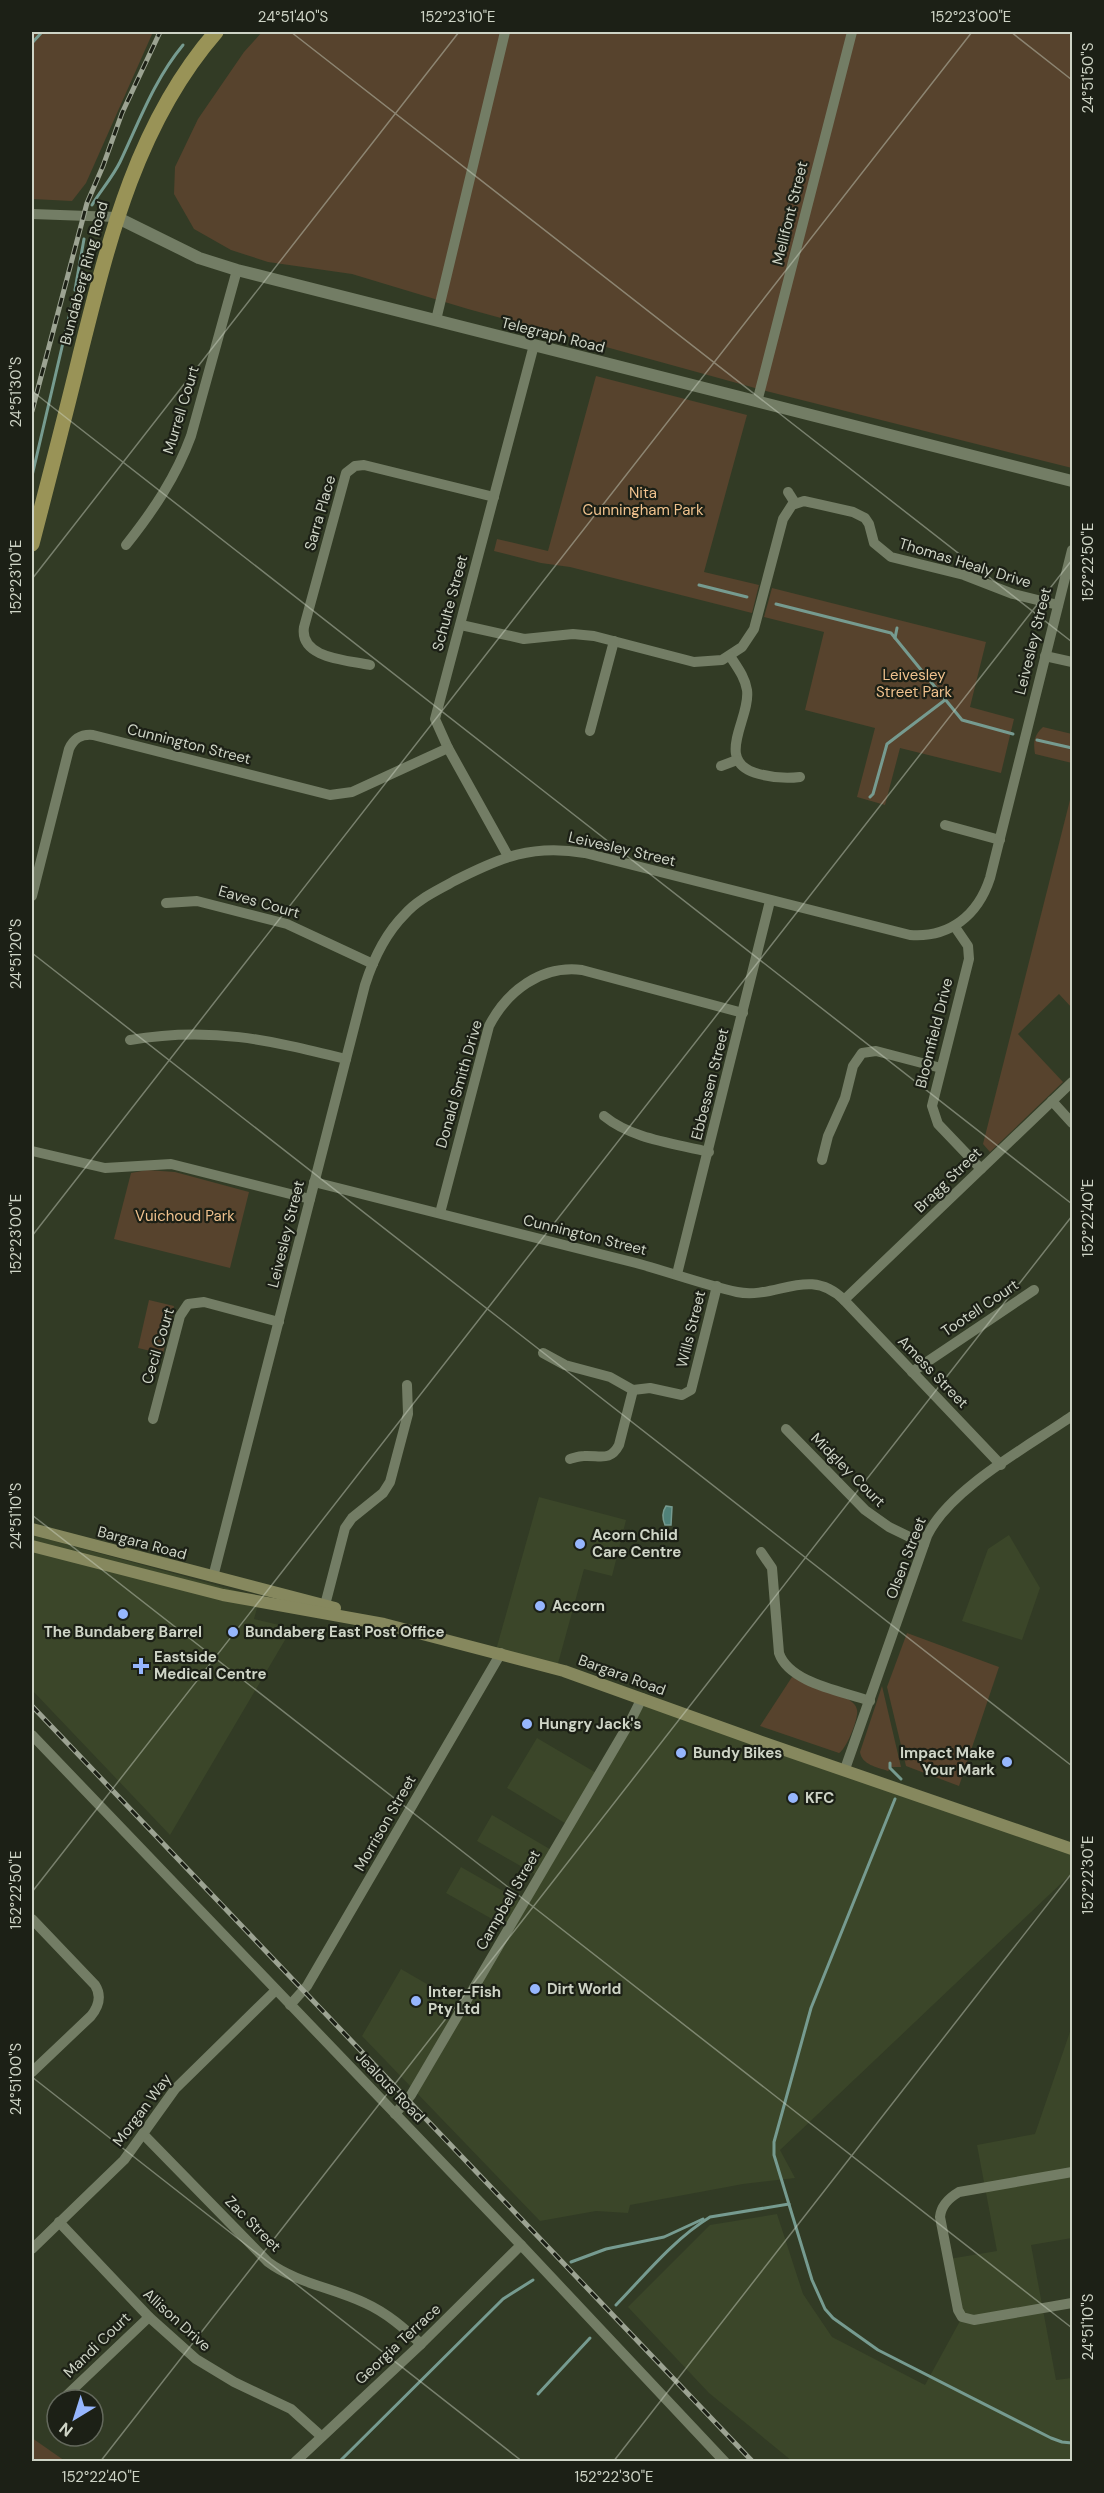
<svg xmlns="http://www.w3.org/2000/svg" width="1104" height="2493" font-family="'DM Sans',sans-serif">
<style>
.built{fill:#3b4629}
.green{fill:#57432d}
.water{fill:#508279;stroke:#769b90;stroke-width:1.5}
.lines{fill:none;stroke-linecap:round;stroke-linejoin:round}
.stream{stroke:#769b90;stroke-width:3}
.minor{stroke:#737d65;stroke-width:10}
.tertiary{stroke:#737d65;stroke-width:12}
.secondary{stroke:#86885e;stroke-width:12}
.primary{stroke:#999357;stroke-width:15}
.rail-casing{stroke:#9ca392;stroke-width:5}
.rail{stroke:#1c2016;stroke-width:3;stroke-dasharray:9;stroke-linecap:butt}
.ticks{fill:none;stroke:#ced4c6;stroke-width:1.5;stroke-opacity:0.45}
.poi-dot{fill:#96b6fd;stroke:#1c2016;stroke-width:2}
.labels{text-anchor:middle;stroke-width:4.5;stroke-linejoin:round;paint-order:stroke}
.street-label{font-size:15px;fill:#ced4c6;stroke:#1c2016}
.park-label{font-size:15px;fill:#f0c28e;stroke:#1c2016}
.poi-label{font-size:15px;font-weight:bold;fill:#ced4c6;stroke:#1c2016;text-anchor:start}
.neatline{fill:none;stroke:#ced4c6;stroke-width:2}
.ticks-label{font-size:15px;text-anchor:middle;fill:#ced4c6}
</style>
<rect width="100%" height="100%" fill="#323b25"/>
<g class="built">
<polygon points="539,1497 626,1520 612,1576 584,1569 557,1667 496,1650"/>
<polygon points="32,1535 260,1597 254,1619 292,1628 170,1835 32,1690"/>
<polygon points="1009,1535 1040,1588 1022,1640 962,1621 988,1549"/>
<polygon points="641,1697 1072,1851 1072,1868 1070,1875 780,2150 795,2178 743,2184 630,2205 628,2213 596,2211 540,2221 362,2036 401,1969 463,2005 508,1928 446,1893 461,1867 522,1902 538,1876 477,1841 492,1815 553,1851 568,1825 507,1788 537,1738 598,1774"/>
<polygon points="1072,2026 1072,2238 1031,2245 1056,2380 1072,2378 1072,2461 792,2461 709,2393 628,2307 710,2225 777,2214 803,2294 832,2337 925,2385 960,2321 949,2259 997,2251 977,2145 1035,2134"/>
</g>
<g class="green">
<polygon points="32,32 153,32 86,183 72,201 32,199"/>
<polygon points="262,32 1072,32 1072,468 766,391 468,309 352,274 268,262 231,250 194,229 174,194 175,167 198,119 244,52"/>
<polygon points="596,376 747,415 704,572 759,585 752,613 570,567 541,563 494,551 497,539 548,551"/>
<polygon points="772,588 986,642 970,707 1014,719 1001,773 900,748 885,805 857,797 875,728 805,710 824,632 764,617"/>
<path d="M1043,727L1072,734V763L1035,754C1033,742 1034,735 1043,727Z"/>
<polygon points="1072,792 1072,1008 1059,994 1018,1034 1063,1082 990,1152 983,1144"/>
<polygon points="147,1170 175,1172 249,1192 230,1268 114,1239 131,1173"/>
<polygon points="149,1300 174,1306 163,1354 138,1348"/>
<polygon points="907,1633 999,1667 959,1786 906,1766 887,1687"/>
<path d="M792,1677L848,1699C852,1702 856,1704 857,1710C859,1718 846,1750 839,1753L760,1726Z"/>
<path d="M882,1686L901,1767H892L888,1771C877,1767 862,1765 860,1752Z"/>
<polygon points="32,2438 65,2461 32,2461"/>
</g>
<path class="water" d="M666,1506L672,1507L671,1525H665C662,1518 662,1512 666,1506Z"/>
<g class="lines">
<g class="stream">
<polyline points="32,43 42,32"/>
<path d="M92,205C101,190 112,178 120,162C139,122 154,80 183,45"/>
<polyline points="75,290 84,239"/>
<polyline points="32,476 72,304"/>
<polyline points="699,585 747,597"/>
<polyline points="776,604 891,633 962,720 1013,734"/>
<polyline points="895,638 897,628"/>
<polyline points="1037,740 1072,748"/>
<polyline points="870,797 873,794 887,744 945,700"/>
<polyline points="890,1763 890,1768 901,1779"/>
<polyline points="895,1799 811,2008 774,2142 774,2155 812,2280 825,2309 833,2318 878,2350 1051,2438 1062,2442 1072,2443"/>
<polyline points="571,2262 606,2249 664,2237 703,2219"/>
<path d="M616,2305C645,2275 674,2239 710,2217L789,2204"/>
<polyline points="538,2394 590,2338"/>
<polyline points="339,2462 503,2299 533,2280"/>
</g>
<g class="minor">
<polyline points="32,214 116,217"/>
<polyline points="436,320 505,32"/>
<polyline points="757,402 852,32"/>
<polyline points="788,492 795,503"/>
<path d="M126,545C153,511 176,477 191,436L237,270"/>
<polyline points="461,625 524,639 573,634 594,636 694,662 722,660 742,647 754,629 783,519 792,505 804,501 853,512 865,518 869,524 874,543 891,557 964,575 1013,594 1058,605"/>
<path d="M730,656C737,667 745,677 747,690C751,719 712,762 759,774C774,778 785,779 800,777"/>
<polyline points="1045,656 1072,662"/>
<path d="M370,665C349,660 299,659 304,627L346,473L355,466L364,465L494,497"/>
<polyline points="590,731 614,641"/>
<polyline points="721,766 737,760"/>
<polyline points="945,825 1000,840"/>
<polyline points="508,856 448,748 435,719 534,345"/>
<path d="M32,896L69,749C74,738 81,734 93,735L330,795L352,792L448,748"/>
<polyline points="166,903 197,901 287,924 373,964"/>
<polyline points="955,927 968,946 969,959 932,1106 938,1124 981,1169"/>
<path d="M130,1040C210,1026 269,1040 346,1059"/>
<polyline points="1052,1101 1072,1123"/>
<path d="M604,1116C632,1139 673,1143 709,1152"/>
<polyline points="32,1151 105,1168 171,1164 310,1199"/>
<polyline points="822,1160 828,1136 845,1098 853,1066 862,1053 876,1051 941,1068"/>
<path d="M314,1182C420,1208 526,1235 632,1262C667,1271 701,1284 737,1292C776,1300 809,1265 844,1300L1001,1465"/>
<path d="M440,1213L489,1026C507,991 541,965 582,970L743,1013"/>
<polyline points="677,1274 770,901"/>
<polyline points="844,1300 1072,1082"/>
<polyline points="543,1353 565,1365 610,1377 633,1390"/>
<polyline points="912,1372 1034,1290"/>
<polyline points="633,1390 650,1388 682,1395 691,1390 717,1286"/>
<polyline points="153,1419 180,1316 188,1304 204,1302 279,1322"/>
<polyline points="786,1429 865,1510 889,1527 924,1544"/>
<path d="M570,1459C574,1458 579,1456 584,1456C600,1455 610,1462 619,1445L633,1390"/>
<path d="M761,1552L772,1568L779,1653C789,1683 842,1691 870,1701"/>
<path d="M213,1577L365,985C373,960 386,933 405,914C418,899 437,891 454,881C501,857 532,844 585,853L910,935C950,938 978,915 990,878L1072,550"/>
<polyline points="325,1605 345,1528 352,1518 383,1493 390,1482 408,1414 407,1385"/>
<polyline points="32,1735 521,2245 725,2462"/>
<path d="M845,1769L927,1536C949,1489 1029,1446 1072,1416"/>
<path d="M32,1919L95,1985C102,1996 99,2006 91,2016L32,2072"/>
<polyline points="290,2005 307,1986 501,1653"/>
<polyline points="395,2114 411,2095 631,1720 642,1698"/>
<path d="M143,2134L268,2262C296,2283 334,2288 365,2303C387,2313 404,2328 421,2344"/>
<path d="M1072,2172L959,2192C949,2198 941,2205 940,2217L958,2310L962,2317L974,2320L1072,2303"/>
<polyline points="59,2222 149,2317 196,2359 234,2382 291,2409 321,2436"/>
<polyline points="32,2249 124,2160 175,2089 276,1990"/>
<polyline points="67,2395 149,2317"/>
<polyline points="295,2462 421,2344 521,2245"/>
</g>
<polyline class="tertiary" points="116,217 199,258 237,270 1072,481"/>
<g class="secondary">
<polyline points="32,1529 335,1608"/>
<polyline points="32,1546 223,1595 384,1624 564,1671 756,1740 1072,1849"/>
</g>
<path class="primary" d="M32,544C48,482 64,421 79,359C108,243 136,124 216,32"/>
<g class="rail-casing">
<g id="rail">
<polyline points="32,411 87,203 103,166 122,113 160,32"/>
<polyline points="32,1706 753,2462"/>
</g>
</g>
<use href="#rail" class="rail"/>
</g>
<path class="ticks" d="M291,32L1072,642M1011,32L1072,80M32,391L1072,1204M32,579L459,32M32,953L1072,1766M32,1236L972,32M32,1515L1072,2328M32,1892L1072,560M32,2077L523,2462M100,2462L1072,1216M613,2462L1072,1873"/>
<g class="poi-dot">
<circle cx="580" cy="1544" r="6"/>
<circle cx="540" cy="1606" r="6"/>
<circle cx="123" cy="1614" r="6"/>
<circle cx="233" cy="1632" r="6"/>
<path d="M138 1657h6v6h6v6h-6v6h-6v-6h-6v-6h6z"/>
<circle cx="527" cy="1724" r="6"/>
<circle cx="681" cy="1753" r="6"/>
<circle cx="1007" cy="1762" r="6"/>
<circle cx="793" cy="1798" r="6"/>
<circle cx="535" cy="1989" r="6"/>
<circle cx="416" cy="2001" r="6"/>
</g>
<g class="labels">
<g class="street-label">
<text transform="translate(790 213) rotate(-76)" y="5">Mellifont Street</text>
<text transform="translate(84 273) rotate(-75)" y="5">Bundaberg Ring Road</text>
<text transform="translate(553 335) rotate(14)" y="5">Telegraph Road</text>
<text transform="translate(181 410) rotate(-73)" y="5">Murrell Court</text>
<text transform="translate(320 513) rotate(-74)" y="5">Sarra Place</text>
<text transform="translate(965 563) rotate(17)" y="5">Thomas Healy Drive</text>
<text transform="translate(450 603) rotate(-75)" y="5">Schulte Street</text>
<text transform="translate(1033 641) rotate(-76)" y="5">Leivesley Street</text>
<text transform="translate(189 744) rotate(14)" y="5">Cunnington Street</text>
<text transform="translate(622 849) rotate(13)" y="5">Leivesley Street</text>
<text transform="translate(259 902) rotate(16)" y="5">Eaves Court</text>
<text transform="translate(934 1033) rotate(-76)" y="5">Bloomfield Drive</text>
<text transform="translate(459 1084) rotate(-74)" y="5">Donald Smith Drive</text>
<text transform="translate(710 1084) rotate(-76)" y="5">Ebbessen Street</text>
<text transform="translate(948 1180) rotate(-44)" y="5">Bragg Street</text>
<text transform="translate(286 1234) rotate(-76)" y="5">Leivesley Street</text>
<text transform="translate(585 1235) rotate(14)" y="5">Cunnington Street</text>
<text transform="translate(980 1308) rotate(-34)" y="5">Tootell Court</text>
<text transform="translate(691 1329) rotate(-76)" y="5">Wills Street</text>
<text transform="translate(158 1346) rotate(-73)" y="5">Cecil Court</text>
<text transform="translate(933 1372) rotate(46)" y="5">Amess Street</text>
<text transform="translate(848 1470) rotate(45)" y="5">Midgley Court</text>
<text transform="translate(142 1543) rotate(15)" y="5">Bargara Road</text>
<text transform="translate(906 1558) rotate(-69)" y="5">Olsen Street</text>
<text transform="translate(622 1675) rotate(20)" y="5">Bargara Road</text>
<text transform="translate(385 1823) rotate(-60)" y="5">Morrison Street</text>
<text transform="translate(508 1900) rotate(-60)" y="5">Campbell Street</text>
<text transform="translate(390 2087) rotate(46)" y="5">Jealous Road</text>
<text transform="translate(142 2110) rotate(-53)" y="5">Morgan Way</text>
<text transform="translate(253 2224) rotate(45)" y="5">Zac Street</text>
<text transform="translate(177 2320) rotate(42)" y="5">Allison Drive</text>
<text transform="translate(398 2344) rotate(-43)" y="5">Georgia Terrace</text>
<text transform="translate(97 2345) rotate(-44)" y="5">Mandi Court</text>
</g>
<g class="park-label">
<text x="643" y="498">Nita<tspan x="643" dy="17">Cunningham Park</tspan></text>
<text x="914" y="680">Leivesley<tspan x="914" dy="17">Street Park</tspan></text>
<text x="185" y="1221">Vuichoud Park</text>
</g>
<g class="poi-label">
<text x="592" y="1540">Acorn Child<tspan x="592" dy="17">Care Centre</tspan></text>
<text x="552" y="1611">Accorn</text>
<text x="123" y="1637" text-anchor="middle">The Bundaberg Barrel</text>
<text x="245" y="1637">Bundaberg East Post Office</text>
<text x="154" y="1662">Eastside<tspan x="154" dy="17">Medical Centre</tspan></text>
<text x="539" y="1729">Hungry Jack's</text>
<text x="693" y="1758">Bundy Bikes</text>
<text x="995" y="1758" text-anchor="end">Impact Make<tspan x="995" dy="17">Your Mark</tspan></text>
<text x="805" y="1803">KFC</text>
<text x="547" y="1994">Dirt World</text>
<text x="428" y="1997">Inter-Fish<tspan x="428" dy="17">Pty Ltd</tspan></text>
</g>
</g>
<rect width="1104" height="2493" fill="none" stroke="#1c2016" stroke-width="66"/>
<g transform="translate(75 2418) rotate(218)"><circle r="28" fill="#1c2016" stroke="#63685c" stroke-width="1.5"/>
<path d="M0-4.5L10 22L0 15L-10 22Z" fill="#96b6fd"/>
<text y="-9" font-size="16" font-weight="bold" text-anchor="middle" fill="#ced4c6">N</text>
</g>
<rect x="33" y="33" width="1038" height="2427" class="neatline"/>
<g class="ticks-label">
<text x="293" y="22">24°51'40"S</text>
<text x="458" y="22">152°23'10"E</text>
<text x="971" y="22">152°23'00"E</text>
<text transform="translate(1088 78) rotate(-90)" y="5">24°51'50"S</text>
<text transform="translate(16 392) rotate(-90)" y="5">24°51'30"S</text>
<text transform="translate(1088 562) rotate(-90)" y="5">152°22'50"E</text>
<text transform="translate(16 577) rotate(-90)" y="5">152°23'10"E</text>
<text transform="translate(16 954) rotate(-90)" y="5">24°51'20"S</text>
<text transform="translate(1088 1218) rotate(-90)" y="5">152°22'40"E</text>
<text transform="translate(16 1234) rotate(-90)" y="5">152°23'00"E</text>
<text transform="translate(16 1516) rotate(-90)" y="5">24°51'10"S</text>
<text transform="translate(1088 1875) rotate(-90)" y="5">152°22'30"E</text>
<text transform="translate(16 1890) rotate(-90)" y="5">152°22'50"E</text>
<text transform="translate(16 2079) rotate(-90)" y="5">24°51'00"S</text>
<text transform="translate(1088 2327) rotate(-90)" y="5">24°51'10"S</text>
<text x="101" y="2482">152°22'40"E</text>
<text x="614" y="2482">152°22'30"E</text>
</g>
</svg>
